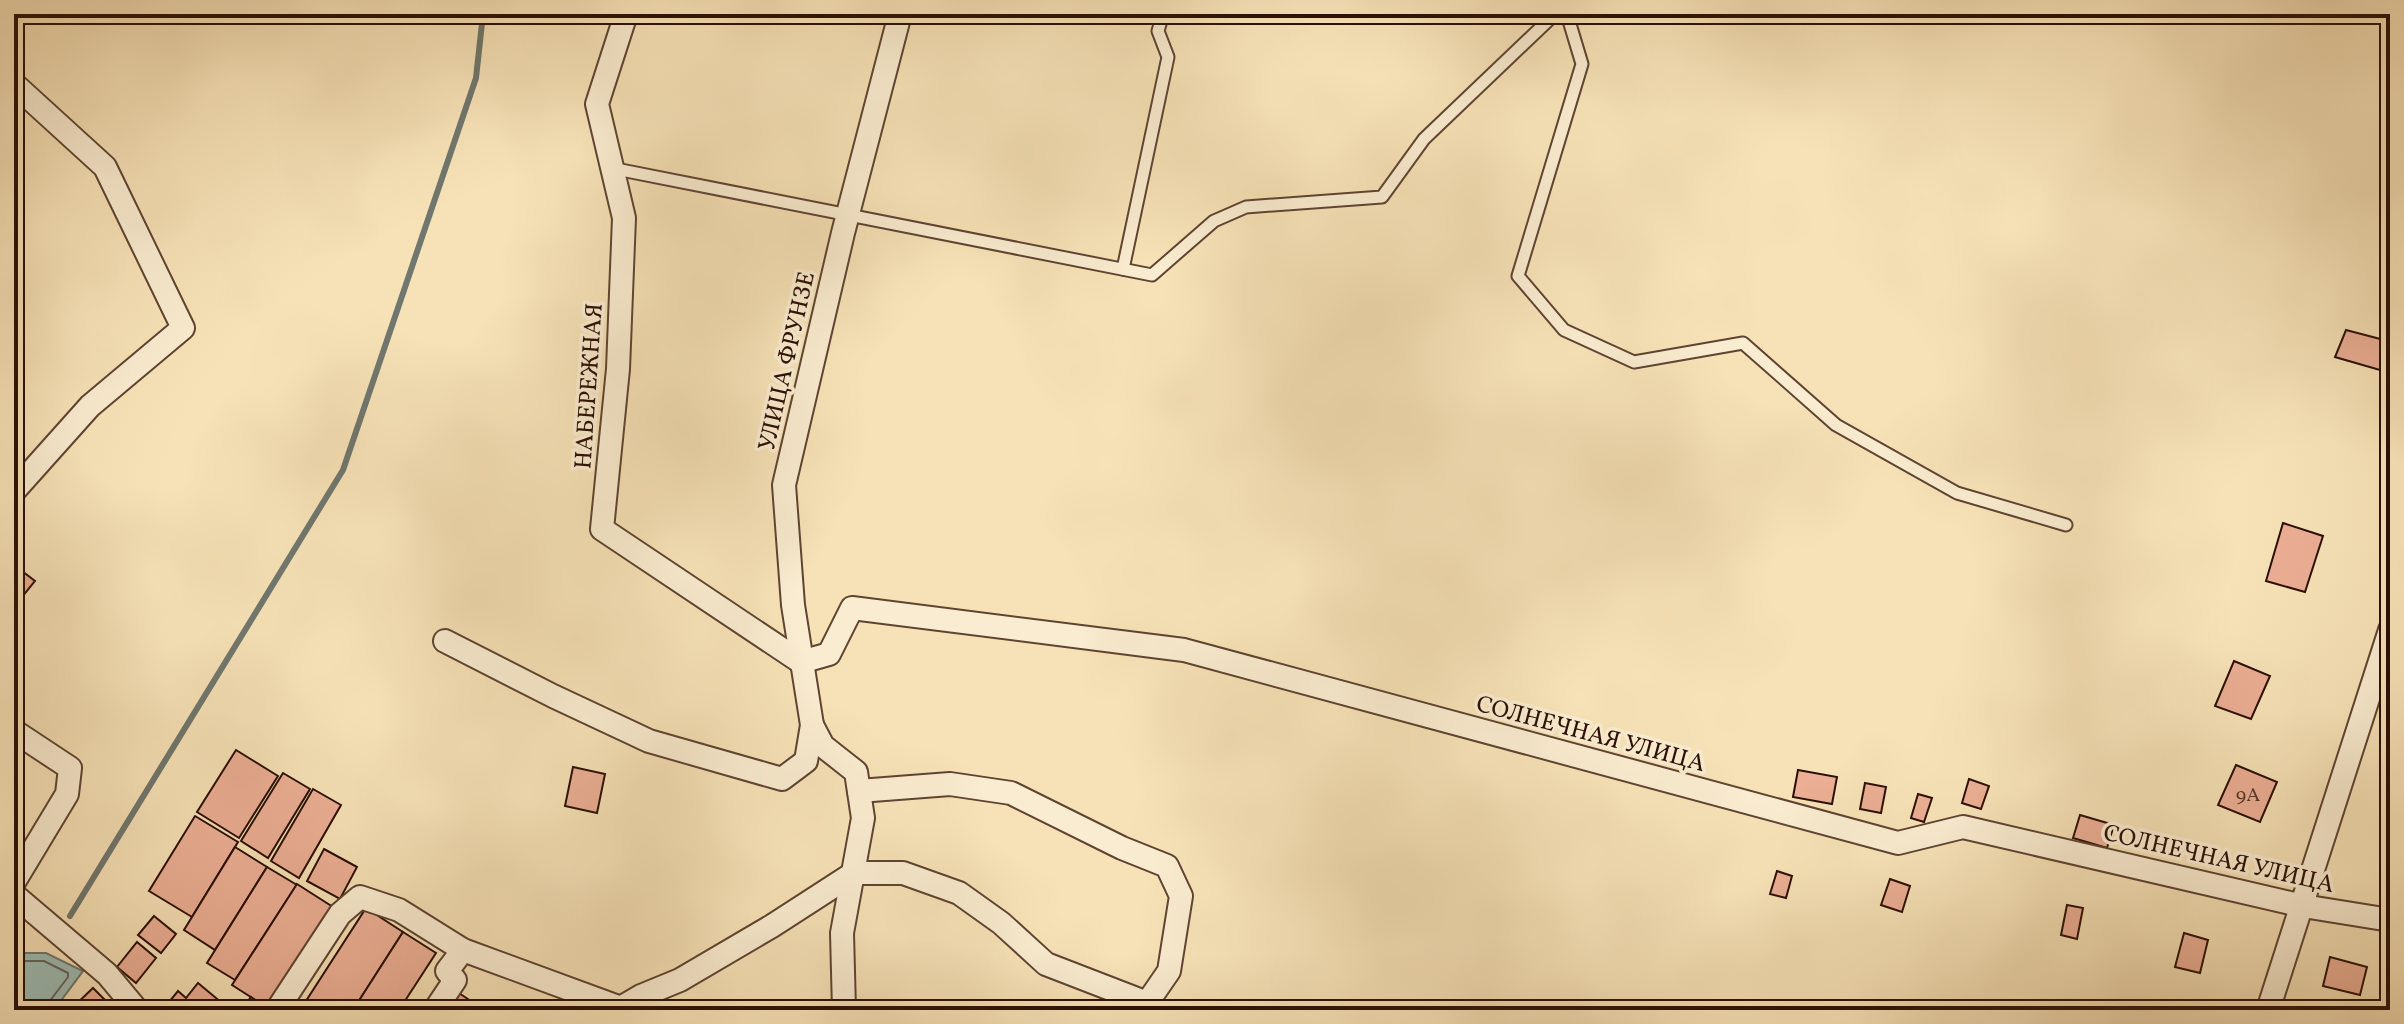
<svg xmlns="http://www.w3.org/2000/svg" width="2404" height="1024" font-family="Vollkorn,serif">
<style>
.water{fill:#9ebdb5;stroke:#70776e;stroke-width:2}
.lines{fill:none;stroke-linecap:round;stroke-linejoin:round}
.shore{stroke:#64665c;stroke-width:2}
.stream{stroke:#70776e;stroke-width:6}
.building{fill:#ecaf95;stroke:#2b0f04;stroke-width:2}
.lane-casing{stroke:#5e4431;stroke-width:15}
.street-casing{stroke:#5e4431;stroke-width:26}
.lane{stroke:#faecd0;stroke-width:11}
.street{stroke:#faecd0;stroke-width:22}
.labels{text-anchor:middle;stroke-width:7;stroke-linejoin:round;paint-order:stroke}
.number-label{font-size:20px;fill:#5b3728}
.street-label{font-size:24px;fill:#2b0f04;stroke:#faecd0}
</style>
<rect width="100%" height="100%" fill="#f7e2b7"/>
<filter id="stains"><feTurbulence type="fractalNoise" baseFrequency=".0025" numOctaves="4"/><feColorMatrix values="0 0 0 0 .2 0 0 0 0 .09 0 0 0 0 .02 0 0 0 .5 -.17"/></filter>
<radialGradient id="worn" r=".72"><stop offset=".6" stop-color="#630" stop-opacity="0"/><stop offset="1" stop-color="#630" stop-opacity=".3"/></radialGradient>
<polygon class="water" points="14,953 46,953 83,971 54,1010 14,1010"/>
<g class="lines">
<polyline class="shore" points="14,961 44,961 68,973 68,977 49,1002 48,1010"/>
<polyline class="stream" points="70,916 343,470 476,78 483,14"/>
</g>
<g class="building">
<polygon points="2346,330 2388,341 2380,370 2335,357"/>
<polygon points="2283,523 2323,536 2305,592 2266,581"/>
<polygon points="14,565 35,581 14,607"/>
<polygon points="2234,661 2270,676 2251,719 2215,706"/>
<polygon points="236,750 278,776 239,838 197,812"/>
<polygon points="2236,765 2277,782 2260,822 2218,805"/>
<polygon points="573,767 605,774 597,813 565,806"/>
<polygon points="1798,770 1837,777 1832,804 1793,797"/>
<polygon points="283,773 310,789 268,858 241,841"/>
<polygon points="1969,779 1989,786 1981,809 1962,803"/>
<polygon points="1865,783 1886,787 1881,813 1860,809"/>
<polygon points="313,789 341,805 299,878 271,861"/>
<polygon points="1918,794 1932,798 1924,822 1911,818"/>
<polygon points="2080,815 2114,825 2107,848 2073,838"/>
<polygon points="195,816 238,842 192,917 149,891"/>
<polygon points="235,847 267,867 215,950 184,930"/>
<polygon points="324,849 357,867 340,899 307,881"/>
<polygon points="267,867 297,885 235,980 207,963"/>
<polygon points="1777,871 1792,876 1786,898 1770,894"/>
<polygon points="1890,879 1910,886 1902,912 1881,905"/>
<polygon points="297,884 333,907 268,1008 232,985"/>
<polygon points="2067,905 2083,908 2077,939 2061,935"/>
<polygon points="366,908 403,932 353,1010 313,1010 304,1004"/>
<polygon points="154,916 176,934 161,953 138,935"/>
<polygon points="403,932 436,953 399,1010 353,1010"/>
<polygon points="2184,933 2208,940 2200,973 2175,967"/>
<polygon points="137,942 156,958 136,983 117,967"/>
<polygon points="2330,957 2367,967 2360,995 2323,986"/>
<polygon points="198,983 228,1008 226,1010 176,1010 169,1002 178,991 186,998"/>
<polygon points="93,988 108,1003 101,1010 70,1010"/>
<polygon points="459,993 484,1010 448,1010"/>
<polygon points="251,997 267,1010 241,1010"/>
</g>
<g class="lines">
<g class="lane-casing">
<g id="lane">
<polyline points="1567,14 1582,64 1518,276 1564,330 1634,362 1743,343 1836,425 1957,493 2066,525"/>
<polyline points="611,168 1152,275 1214,221 1246,207 1382,197 1424,139 1555,14"/>
<polyline points="1123,269 1168,57 1158,31 1163,14"/>
</g>
</g>
<g class="street-casing">
<g id="street">
<polyline points="626,14 597,104 624,218 618,369 602,529 801,662 829,654 852,608 1184,650 1898,843 1963,827 2303,906 2390,920"/>
<polyline points="14,84 105,167 183,328 90,406 14,491"/>
<polyline points="445,641 553,696 649,741 782,779 806,761 812,725 793,605 784,485 843,233 900,14"/>
<polyline points="812,725 823,746 856,772 863,818 842,933 844,1010"/>
<polyline points="14,731 70,768 67,794 14,882"/>
<polyline points="14,895 107,974 137,1010"/>
<polyline points="277,1010 340,914 360,897 399,910 463,950 621,1008"/>
<polyline points="435,1010 455,980 447,971 463,950"/>
<polyline points="617,1010 641,996 680,980 772,926 854,873 903,873 959,893 1001,923 1046,964 1147,1003 1169,971 1181,896 1167,866 1122,848 1011,793 950,784 859,791"/>
<polyline points="2268,1010 2390,630"/>
</g>
</g>
<use href="#lane" class="lane"/>
<use href="#street" class="street"/>
</g>
<g class="labels">
<g class="number-label">
<text x="2248" y="801">9А</text>
</g>
<g class="street-label">
<text transform="translate(786 361) rotate(-77)" y="8">УЛИЦА ФРУНЗЕ</text>
<text transform="translate(588 386) rotate(-86)" y="8">НАБЕРЕЖНАЯ</text>
<text transform="translate(1591 733) rotate(15)" y="8">СОЛНЕЧНАЯ УЛИЦА</text>
<text transform="translate(2219 858) rotate(13)" y="8">СОЛНЕЧНАЯ УЛИЦА</text>
</g>
</g>
<rect width="2404" height="1024" fill="none" stroke="#f7e2b7" stroke-width="48"/>
<rect x="16" y="16" width="2372" height="992" fill="none" stroke="#2b0f04" stroke-width="4"/>
<rect x="24" y="24" width="2356" height="976" fill="none" stroke="#2b0f04" stroke-width="2"/>
<rect width="100%" height="100%" filter="url(#stains)"/>
<rect width="100%" height="100%" fill="url(#worn)"/>
</svg>
